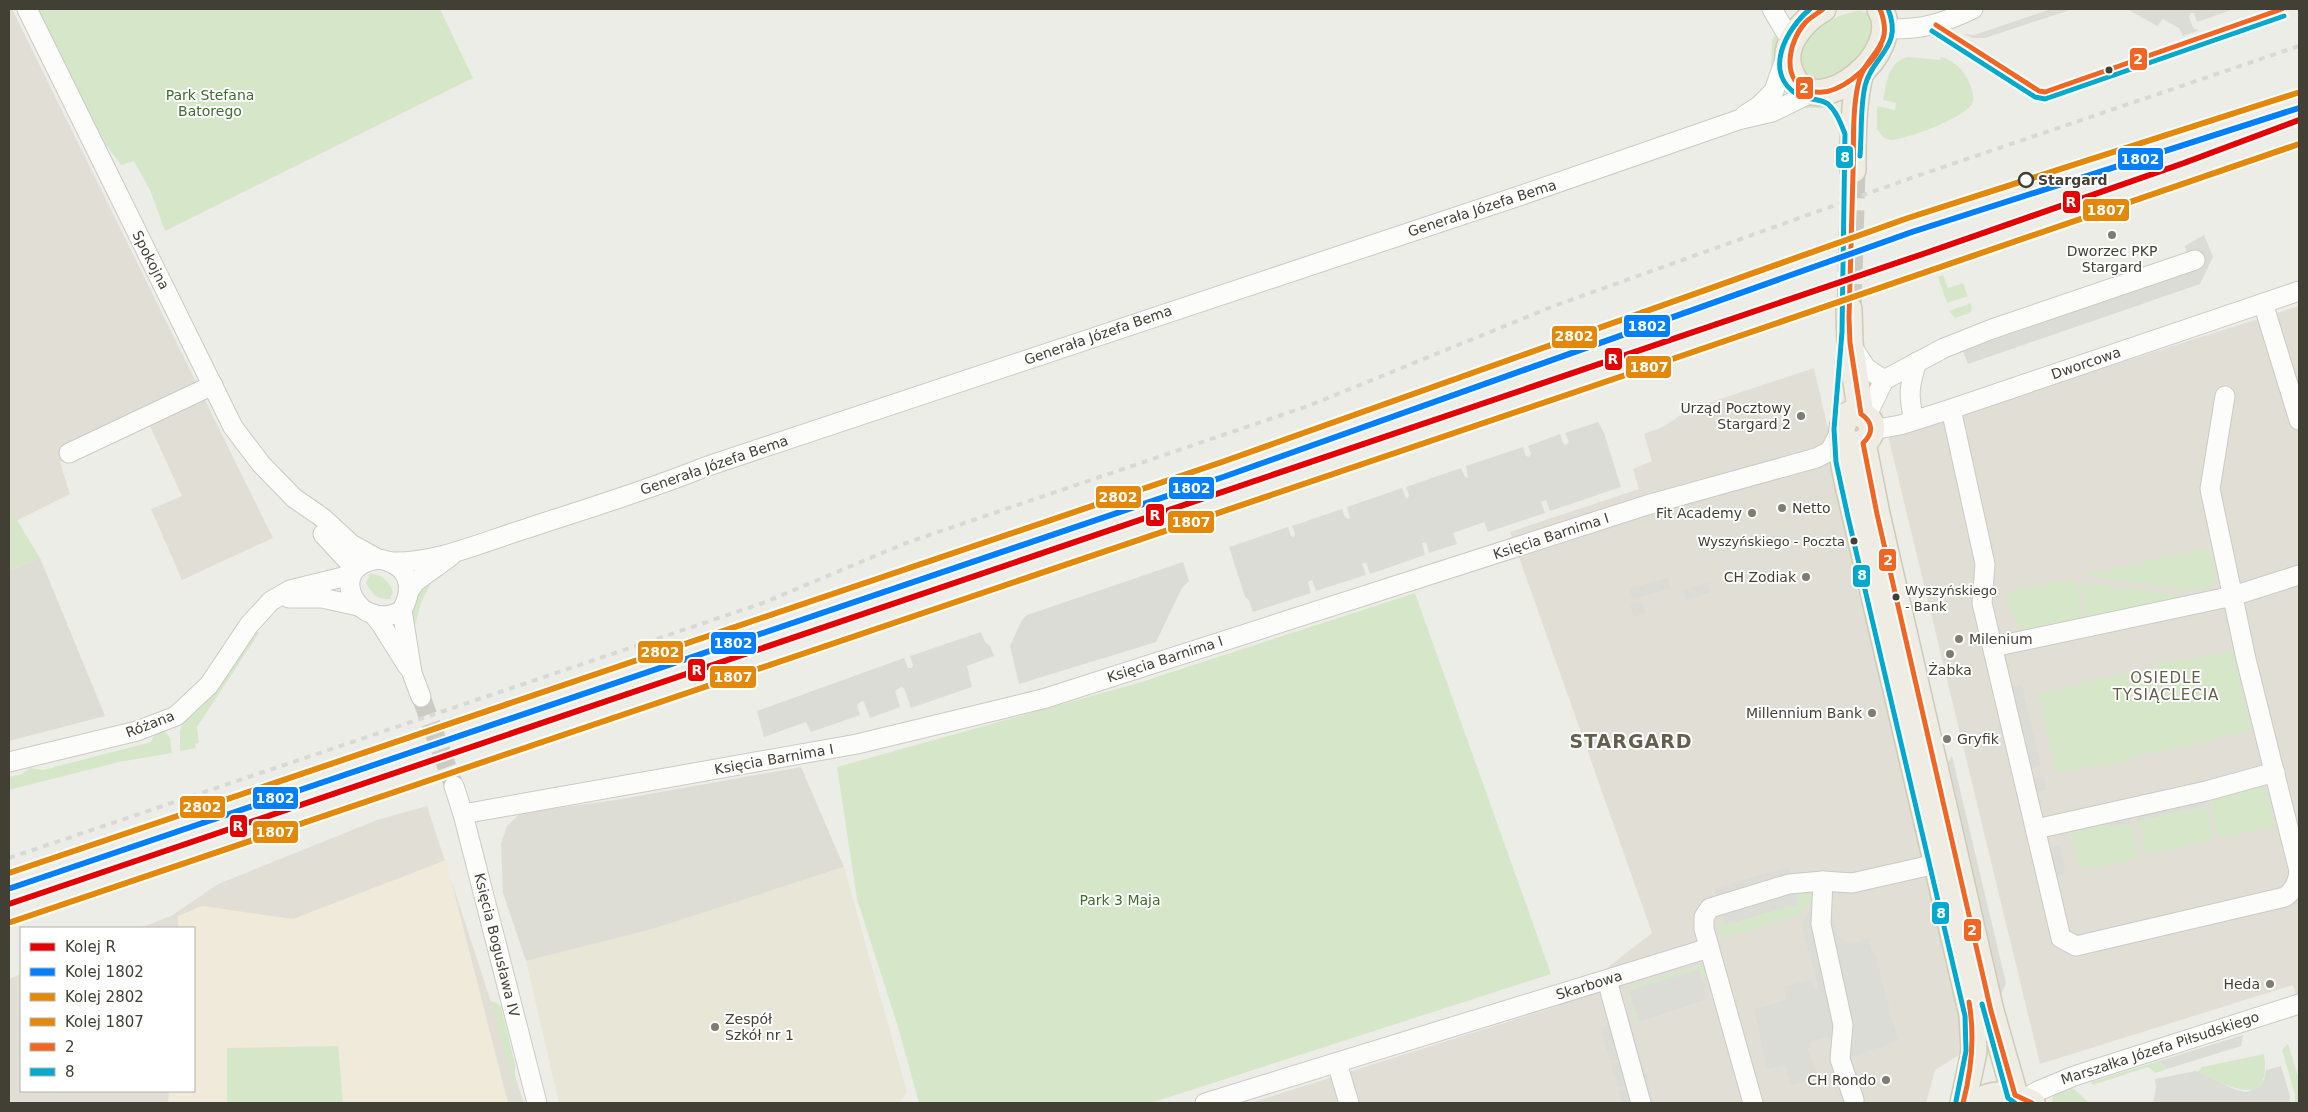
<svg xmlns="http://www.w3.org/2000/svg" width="2308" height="1112" font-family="'DejaVu Sans',sans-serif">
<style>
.residential{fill:#e1dfd5}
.commercial{fill:#efeada}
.industrial{fill:#dddcd5}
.education{fill:#e7e6d7}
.green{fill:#d6e7c9}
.parking{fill:#dcdcd7}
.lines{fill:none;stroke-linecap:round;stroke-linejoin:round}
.minor-tunnel{stroke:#cbcac3;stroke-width:19;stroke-dasharray:19 9;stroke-linecap:butt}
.major-tunnel{stroke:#cbcac3;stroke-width:25;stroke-dasharray:25 12;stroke-linecap:butt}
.minor-casing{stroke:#cbcac5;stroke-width:21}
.major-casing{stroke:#cecbb6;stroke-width:28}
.minor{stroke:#fcfcfb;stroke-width:19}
.major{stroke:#efede3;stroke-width:25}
.rail{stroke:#d8d8d7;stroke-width:4;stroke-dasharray:6 6;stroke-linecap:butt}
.bus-1-casing{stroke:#fff;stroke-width:9}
.bus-2-casing{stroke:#fff;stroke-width:9}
.bus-1{stroke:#f26522;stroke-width:5}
.bus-2{stroke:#00a9ce;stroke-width:5}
.rail-1-casing{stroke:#fff;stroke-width:10}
.rail-2-casing{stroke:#fff;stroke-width:10}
.rail-3-casing{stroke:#fff;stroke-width:10}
.rail-4-casing{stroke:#fff;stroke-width:10}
.rail-1{stroke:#e50000;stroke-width:6}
.rail-2{stroke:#0080ff;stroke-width:6}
.rail-3{stroke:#e38808;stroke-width:6}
.rail-4{stroke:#e38808;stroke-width:6}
.bus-dot{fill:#423f35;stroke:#fff;stroke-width:2}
.stop-dot{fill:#fff;stroke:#423f35;stroke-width:2.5}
.poi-dot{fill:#7e7c73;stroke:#fff;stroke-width:2}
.labels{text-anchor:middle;stroke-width:4;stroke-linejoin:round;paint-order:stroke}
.bus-label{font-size:13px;fill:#423f35;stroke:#fff;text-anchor:end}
.park-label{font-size:14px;fill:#3c6e2e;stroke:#fff}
.stop-label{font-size:14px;font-weight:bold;fill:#423f35;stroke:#fff;text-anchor:start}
.street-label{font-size:14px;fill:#423f35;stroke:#fff}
.poi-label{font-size:14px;fill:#423f35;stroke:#fff;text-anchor:end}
.neighbourhood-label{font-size:15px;letter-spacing:1px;fill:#645e4d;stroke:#fff}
.district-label{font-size:19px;font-weight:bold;letter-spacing:1px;fill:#645e4d;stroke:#fff}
.line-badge{stroke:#fff;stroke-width:2}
.badge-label{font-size:14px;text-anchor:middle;font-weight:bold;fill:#fff}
</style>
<rect width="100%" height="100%" fill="#edede7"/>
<g class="residential">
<polygon points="9,9 12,9 273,538 182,580 151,509 182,496 149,424 60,462 70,494 16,521 9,507"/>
<polygon points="2299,306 2299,1006 2293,985 2040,1064 1888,436"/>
<polygon points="1814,368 1970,1043 1967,1050 1935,1070 1926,1103 1250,1103 1558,1006 1652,933 1510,532 1639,489 1633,469 1652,461 1644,434 1663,427 1690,409"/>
<polygon points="427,806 524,1103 9,1103 9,979 21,974 21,1091 194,1091 194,928 140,928 171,916 218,884 377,820"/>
</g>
<polygon class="commercial" points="446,860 508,1103 168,1103 169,1091 194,1091 194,928 178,928 178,916 202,906 293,919"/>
<g class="industrial">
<polygon points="40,558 105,716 9,741 9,571"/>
<polygon points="801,767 844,867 653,929 526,961 503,893 501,843 507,826 521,813 616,800"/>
</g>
<polygon class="education" points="844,867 907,1092 899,1103 684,1103 683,1102 559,1103 526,961 653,929"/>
<g class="green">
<polygon points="34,9 440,9 473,78 165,231 150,190 134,161 121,165 97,133"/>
<path d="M1857,11C1870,11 1872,18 1876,29L1861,59L1825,82L1809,79C1806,75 1801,70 1800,66C1798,61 1800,55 1802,51C1812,27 1833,16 1857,11Z"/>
<polygon points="1778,30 1780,47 1771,74 1772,40"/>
<path d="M1908,57L1940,60L1941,57C1952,60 1961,67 1967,78C1970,85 1976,96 1972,104C1964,118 1906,140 1890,140L1884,138L1877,129V106L1895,110L1896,103L1883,100C1887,82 1888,62 1908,57Z"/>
<polygon points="1824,103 1830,108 1801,108 1795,104"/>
<polygon points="1943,275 1948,288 1963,283 1968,296 1947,303 1938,277"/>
<polygon points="1971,303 1972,310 1970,313 1955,318 1949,311"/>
<polygon points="9,507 40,558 9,571"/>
<polygon points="2205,548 2210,552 2217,579 2212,586 2191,591 2085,575"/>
<path d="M370,574C382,574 389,581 393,592L390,599C379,601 371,593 366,583Z"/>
<path d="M428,580L431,583L421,603L412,636C405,611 414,599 428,580Z"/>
<polygon points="2063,580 2076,581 2084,619 2024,632 2011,613 2006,592"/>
<polygon points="2080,582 2185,596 2186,597 2088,618"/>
<polygon points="1415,593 1551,974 1151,1103 919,1103 898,1027 857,899 837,767 1138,683"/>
<polygon points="256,631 259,633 197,727 199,743 195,744 196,748 180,751 180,730 185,720 214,692"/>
<polygon points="2233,650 2251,730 2212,739 2212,741 2136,756 2137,758 2100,767 2099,764 2057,774 2038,694 2081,684 2081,682 2156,667 2156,665 2192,657 2193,659"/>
<polygon points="165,731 170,738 172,753 119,762 9,790 9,777 22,774 30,768 43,770 151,742 156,732"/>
<polygon points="2256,785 2266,789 2275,827 2218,838 2209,800 2228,795 2228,791"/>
<polygon points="2206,806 2214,839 2148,854 2143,850 2141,841 2145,840 2143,829 2138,830 2137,821"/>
<polygon points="2105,818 2111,827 2130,823 2138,858 2095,868 2079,867 2069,827"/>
<polygon points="1799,891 1807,891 1815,897 1800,914 1722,939 1718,924 1724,919 1725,924 1798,904 1797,894"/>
<polygon points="1707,963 1709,974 1702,978 1698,969 1630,991 1639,1022 1636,1022 1628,994 1630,987"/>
<polygon points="491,1001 497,1003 501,1007 515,1064 515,1091"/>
<polygon points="2288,1044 2299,1079 2299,1101 2295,1103 2295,1095 2282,1050"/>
<polygon points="338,1046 343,1103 227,1103 227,1048"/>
<path d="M2264,1054C2273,1112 2227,1086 2198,1072L2202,1067Z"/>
<polygon points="2159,1061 2167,1069 2156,1073 2148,1067 2093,1085 2091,1082"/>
<polygon points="2073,1088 2089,1103 2054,1103 2052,1101 2054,1093"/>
</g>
<g class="parking">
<polygon points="2051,9 2073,9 1985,38 1973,38 1963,34 1974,35"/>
<polygon points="2127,9 2234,9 2197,22 2194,13 2191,13 2189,17 2192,25 2194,29 2200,30 2183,36 2179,28 2163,19 2157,26"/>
<polygon points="2204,235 2213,257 2200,284 1968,364 1962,349 2013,333 2190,267 2185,246"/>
<polygon points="1598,422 1604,433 1621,487 1550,511 1546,500 1541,502 1545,513 1488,532 1484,522 1453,533 1457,544 1429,553 1426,542 1422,543 1425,555 1370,574 1366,562 1362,564 1366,575 1316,591 1312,580 1308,582 1311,593 1253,612 1249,600 1245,597 1229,547 1288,527 1291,536 1294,537 1295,534 1292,526 1342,509 1345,517 1348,519 1350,518 1347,507 1402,488 1406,498 1408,498 1409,495 1406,487 1461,468 1465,477 1468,478 1466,466 1523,447 1526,456 1529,457 1531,454 1528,446 1560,434 1563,443 1566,445 1569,442 1565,433"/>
<polygon points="1183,562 1189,581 1182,588 1156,642 1019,684 1010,646 1022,620 1027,615"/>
<polygon points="1668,577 1671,588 1633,600 1629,589"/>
<polygon points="1708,582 1711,592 1686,600 1683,590"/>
<polygon points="1641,601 1646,613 1634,617 1630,604"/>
<polygon points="981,632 985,642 990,646 994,656 967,666 972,687 911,708 904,688 901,687 895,691 900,707 870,718 864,702 862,701 857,705 860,715 811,732 806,722 764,737 757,711 904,658 908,668 912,668 913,665 910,656"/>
<polygon points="2022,685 2041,766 2030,769 2010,687"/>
<polygon points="1952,756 2006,983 1998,1001 1944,769"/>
<polygon points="2044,776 2047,790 2035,793 2032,778"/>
<polygon points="2204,796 2205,806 2137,821 2135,812"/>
<polygon points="2128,814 2130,823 2110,827 2105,818"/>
<polygon points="2060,845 2066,873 2055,876 2049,848"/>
<polygon points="1789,867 1792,879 1717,900 1715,888"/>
<polygon points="1795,892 1798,904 1725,925 1722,912"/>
<polygon points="1828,902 1839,937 1852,943 1869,938 1872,952 1875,953 1898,1041 1848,1058 1835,1052 1831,1040 1827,1037 1811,1042 1808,1049 1818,1077 1791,1086 1785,1065 1767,1070 1754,1009 1786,1000 1784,987 1811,979 1815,990 1818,987 1801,923 1815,905"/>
<polygon points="1699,969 1708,999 1639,1022 1629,991"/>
<polygon points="1624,1017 1630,1021 1654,1103 1649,1103"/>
<polygon points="1609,1021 1620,1059 1610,1061 1600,1028 1607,1026"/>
<polygon points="2243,1035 2241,1046 2167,1069 2159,1061"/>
<polygon points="1620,1062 1627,1085 1618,1087 1611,1065"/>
<polygon points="2281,1066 2290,1096 2289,1103 2153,1103 2156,1088 2155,1079 2196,1071 2234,1089 2246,1092 2259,1087 2264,1080 2266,1070"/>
<polygon points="1628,1088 1633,1103 1622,1103 1618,1091"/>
</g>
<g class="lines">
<polyline class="minor-tunnel" points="421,697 454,786"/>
<polyline class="major-tunnel" points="1849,309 1853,170"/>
<g class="minor-casing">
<g id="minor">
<polyline points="27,9 233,427 261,464 294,498 323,518 351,544 378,559"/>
<polyline points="1772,9 1792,43"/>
<path d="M1886,29C1921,30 1941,24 1973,9"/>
<polyline points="1745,115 1759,106 1774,91 1787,54"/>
<polyline points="2263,303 2299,420"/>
<polyline points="1853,348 1866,368 1884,380"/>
<polyline points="2225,396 2210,489 2246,659 2299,871"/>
<path d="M1951,409L1985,564L1982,603L2061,938L2076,946L2285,897C2294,890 2297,884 2299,873"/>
<polyline points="1866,417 1884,380 1944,348 1992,329 2195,260"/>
<path d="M1914,420C1908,396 1909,386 1917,362"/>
<polyline points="1872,430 1900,425 1951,409 2299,291"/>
<polyline points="69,453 213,385"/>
<polyline points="323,534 348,561 353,572"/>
<path d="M378,559C407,563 416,585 402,610C360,636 322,567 378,559Z"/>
<path d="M392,562C437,563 483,542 525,529C585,509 646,491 705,467L1519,196L1738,120L1772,112L1811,93"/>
<polyline points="410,590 415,582 451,556"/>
<polyline points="289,598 322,598 358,606"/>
<polyline points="402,610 412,673 421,697"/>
<polyline points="373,614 381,624 408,667"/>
<polyline points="1993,647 2233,596 2299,575"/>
<polyline points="9,762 137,731 176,716 209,685 249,625 271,601 290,590 351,575"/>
<polyline points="454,786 463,814 537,1103"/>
<polyline points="463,814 857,744 1006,708 1046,698 1647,505 1816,458 1830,451 1841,430"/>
<polyline points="2036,829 2206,791 2275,772"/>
<polyline points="1823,881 1821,924 1843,1025 1840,1059 1854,1100"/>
<polyline points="1607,980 1641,1103"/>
<polyline points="1337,1063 1349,1103"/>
<polyline points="2024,1099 2038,1091 2074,1076 2299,1004"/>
<polyline points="1205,1103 1709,948"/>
<polyline points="1753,1103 1704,929 1704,917 1710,908 1789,884 1823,881 1852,883 1936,864"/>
</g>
</g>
<g class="major-casing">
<g id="major">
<path d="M1823,9C1808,17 1790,36 1788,53C1787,63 1789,71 1794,79C1819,122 1906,52 1880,9"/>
<path d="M1853,170C1853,141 1853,100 1861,72"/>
<polyline points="1849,309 1850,343 1861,414"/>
<path d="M1842,435C1858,460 1885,428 1864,416C1843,403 1841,431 1842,443C1842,467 1850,492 1855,515L1972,1015L1974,1052L1963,1103"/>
<polyline points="1863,443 1877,514 1991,1011 2015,1095"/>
<path d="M1975,1103C1994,1090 2013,1094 2032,1103"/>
</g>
</g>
<use href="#minor" class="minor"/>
<use href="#major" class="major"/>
<polyline class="rail" points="9,858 763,603 906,543 1308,406 1554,306 1911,178 2299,46"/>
<g class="bus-1-casing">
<g id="bus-1">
<path d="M1823,9C1817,14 1809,18 1805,23C1788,42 1780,83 1811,91C1836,99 1872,67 1881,45"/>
<path d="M1880,9C1896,49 1865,52 1858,85C1852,113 1854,144 1853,173C1852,221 1850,270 1849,318L1850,343L1861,414C1873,422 1874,433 1863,443L1877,514L1991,1011L2015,1095L2032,1103"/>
<polyline points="1936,25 2039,91 2045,92 2282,9"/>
<path d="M1963,1103C1972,1069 1975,1037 1969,1002"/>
</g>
</g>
<g class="bus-2-casing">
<g id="bus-2">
<path d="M1810,9C1786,29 1762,73 1798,95C1807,100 1820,98 1828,104C1837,112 1841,124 1845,134L1842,332L1834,429L1836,462L1848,517L1965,1016L1966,1051L1956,1101"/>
<polyline points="1932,31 2035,97 2045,99 2284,16"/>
<path d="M1860,156C1862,133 1860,108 1865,86C1872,56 1904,47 1888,9"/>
<polyline points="1982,1004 2008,1098 2015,1103"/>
</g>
</g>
<use href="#bus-1" class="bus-1"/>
<use href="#bus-2" class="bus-2"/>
<g class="rail-1-casing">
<polyline id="rail-1" points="9,904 1920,255 2184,163 2299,120"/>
</g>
<g class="rail-2-casing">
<polyline id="rail-2" points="11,888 1226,476 1912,232 2299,108"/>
</g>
<g class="rail-3-casing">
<polyline id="rail-3" points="9,873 1222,462 1908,218 2297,93"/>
</g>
<g class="rail-4-casing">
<polyline id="rail-4" points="11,922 1652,366 2299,144"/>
</g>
<use href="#rail-1" class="rail-1"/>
<use href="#rail-2" class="rail-2"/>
<use href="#rail-3" class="rail-3"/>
<use href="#rail-4" class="rail-4"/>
</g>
<g class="bus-dot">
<circle cx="2109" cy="70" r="4.5"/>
<circle cx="1854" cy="541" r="4.5"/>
<circle cx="1896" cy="597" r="4.5"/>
</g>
<circle class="stop-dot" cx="2026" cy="180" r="7"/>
<g class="poi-dot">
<circle cx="2112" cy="235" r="5"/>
<circle cx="1801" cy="416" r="5"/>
<circle cx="1782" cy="508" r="5"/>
<circle cx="1752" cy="513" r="5"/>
<circle cx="1806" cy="577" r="5"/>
<circle cx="1959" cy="639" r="5"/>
<circle cx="1950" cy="654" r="5"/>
<circle cx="1872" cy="713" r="5"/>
<circle cx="1947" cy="739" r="5"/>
<circle cx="2270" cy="984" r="5"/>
<circle cx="715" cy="1027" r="5"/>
<circle cx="1886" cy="1080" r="5"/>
</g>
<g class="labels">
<g class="bus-label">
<text x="1845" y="546">Wyszyńskiego - Poczta</text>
<text x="1905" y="595" text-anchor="start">Wyszyńskiego<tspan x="1905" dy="16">- Bank</tspan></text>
</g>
<g class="park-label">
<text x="210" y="100">Park Stefana<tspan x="210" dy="16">Batorego</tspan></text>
<text x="1120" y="905">Park 3 Maja</text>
</g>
<g class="stop-label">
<text x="2038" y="185">Stargard</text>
</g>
<g class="street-label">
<text transform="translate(1482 208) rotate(-18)" y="5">Generała Józefa Bema</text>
<text transform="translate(151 260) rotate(63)" y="5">Spokojna</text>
<text transform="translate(1098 335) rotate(-19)" y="5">Generała Józefa Bema</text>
<text transform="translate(2086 363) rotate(-19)" y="5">Dworcowa</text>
<text transform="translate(714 465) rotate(-19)" y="5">Generała Józefa Bema</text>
<text transform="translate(1551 536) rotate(-18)" y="5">Księcia Barnima I</text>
<text transform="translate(1165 659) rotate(-18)" y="5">Księcia Barnima I</text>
<text transform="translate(150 724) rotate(-21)" y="5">Różana</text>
<text transform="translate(774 759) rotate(-10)" y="5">Księcia Barnima I</text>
<text transform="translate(497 945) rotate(76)" y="5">Księcia Bogusława IV</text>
<text transform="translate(1589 985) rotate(-17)" y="5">Skarbowa</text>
<text transform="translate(2160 1048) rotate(-18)" y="5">Marszałka Józefa Piłsudskiego</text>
</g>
<g class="poi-label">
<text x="2112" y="256" text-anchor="middle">Dworzec PKP<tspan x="2112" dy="16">Stargard</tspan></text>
<text x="1791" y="413">Urząd Pocztowy<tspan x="1791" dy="16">Stargard 2</tspan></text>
<text x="1792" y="513" text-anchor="start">Netto</text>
<text x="1742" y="518">Fit Academy</text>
<text x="1796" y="582">CH Zodiak</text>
<text x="1969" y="644" text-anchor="start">Milenium</text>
<text x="1950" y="675" text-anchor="middle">Żabka</text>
<text x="1862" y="718">Millennium Bank</text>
<text x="1957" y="744" text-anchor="start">Gryfik</text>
<text x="2260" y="989">Heda</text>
<text x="725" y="1024" text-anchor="start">Zespół<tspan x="725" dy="16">Szkół nr 1</tspan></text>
<text x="1876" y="1085">CH Rondo</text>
</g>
<g class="neighbourhood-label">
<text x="2166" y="683">OSIEDLE<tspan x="2166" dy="17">TYSIĄCLECIA</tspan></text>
</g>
<g class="district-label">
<text x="1631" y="748">STARGARD</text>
</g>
</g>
<g class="line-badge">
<rect x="2129" y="47" width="19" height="24" rx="5" fill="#f26522"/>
<rect x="1795" y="76" width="19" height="24" rx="5" fill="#f26522"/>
<rect x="1835" y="145" width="19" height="24" rx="5" fill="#00a9ce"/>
<rect x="2117" y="147" width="47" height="24" rx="5" fill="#0080ff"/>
<rect x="2062" y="190" width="19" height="24" rx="5" fill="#e50000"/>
<rect x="2082" y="198" width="48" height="24" rx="5" fill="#e38808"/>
<rect x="1623" y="314" width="48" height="24" rx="5" fill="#0080ff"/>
<rect x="1551" y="325" width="47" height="24" rx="5" fill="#e38808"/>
<rect x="1604" y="347" width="19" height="24" rx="5" fill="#e50000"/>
<rect x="1625" y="355" width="47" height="24" rx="5" fill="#e38808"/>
<rect x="1168" y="476" width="47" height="24" rx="5" fill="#0080ff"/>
<rect x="1095" y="485" width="47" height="24" rx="5" fill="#e38808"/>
<rect x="1145" y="503" width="20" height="24" rx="5" fill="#e50000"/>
<rect x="1167" y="510" width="48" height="24" rx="5" fill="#e38808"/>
<rect x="1878" y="548" width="19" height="24" rx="5" fill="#f26522"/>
<rect x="1852" y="564" width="19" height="24" rx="5" fill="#00a9ce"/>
<rect x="710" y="631" width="47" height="24" rx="5" fill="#0080ff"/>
<rect x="637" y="640" width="47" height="24" rx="5" fill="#e38808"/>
<rect x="687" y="658" width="19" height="24" rx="5" fill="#e50000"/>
<rect x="709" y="665" width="48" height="24" rx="5" fill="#e38808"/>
<rect x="252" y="786" width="47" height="24" rx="5" fill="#0080ff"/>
<rect x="179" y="795" width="47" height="24" rx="5" fill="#e38808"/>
<rect x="229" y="814" width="19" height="24" rx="5" fill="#e50000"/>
<rect x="252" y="820" width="47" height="24" rx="5" fill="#e38808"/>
<rect x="1931" y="901" width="19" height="24" rx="5" fill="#00a9ce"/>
<rect x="1963" y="918" width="19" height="24" rx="5" fill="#f26522"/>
</g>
<g class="badge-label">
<text x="2138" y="64">2</text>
<text x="1804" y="93">2</text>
<text x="1845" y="162">8</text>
<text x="2140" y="164">1802</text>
<text x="2071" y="207">R</text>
<text x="2106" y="215">1807</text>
<text x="1647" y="331">1802</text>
<text x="1574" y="341">2802</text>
<text x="1613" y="364">R</text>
<text x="1649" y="372">1807</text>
<text x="1191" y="493">1802</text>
<text x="1118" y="502">2802</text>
<text x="1155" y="520">R</text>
<text x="1191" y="527">1807</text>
<text x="1888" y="565">2</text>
<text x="1862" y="580">8</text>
<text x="733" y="648">1802</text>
<text x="660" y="657">2802</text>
<text x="697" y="675">R</text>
<text x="733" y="682">1807</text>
<text x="275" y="803">1802</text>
<text x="202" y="812">2802</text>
<text x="238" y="831">R</text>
<text x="275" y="837">1807</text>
<text x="1941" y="918">8</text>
<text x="1972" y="935">2</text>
</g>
<rect width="2308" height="1112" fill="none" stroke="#423f35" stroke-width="20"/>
<rect x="20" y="927" width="175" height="165" fill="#ffffff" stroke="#b3b2ae"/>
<rect x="30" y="943" width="25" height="8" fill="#e50000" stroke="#b3b2ae"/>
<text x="65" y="952" font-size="15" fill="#423f35">Kolej R</text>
<rect x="30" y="968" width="25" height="8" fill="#0080ff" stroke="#b3b2ae"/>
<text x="65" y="977" font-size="15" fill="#423f35">Kolej 1802</text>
<rect x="30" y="993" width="25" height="8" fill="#e38808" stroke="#b3b2ae"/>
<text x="65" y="1002" font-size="15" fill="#423f35">Kolej 2802</text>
<rect x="30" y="1018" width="25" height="8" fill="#e38808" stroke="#b3b2ae"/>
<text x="65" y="1027" font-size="15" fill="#423f35">Kolej 1807</text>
<rect x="30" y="1043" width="25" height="8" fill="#f26522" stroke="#b3b2ae"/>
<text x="65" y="1052" font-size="15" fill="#423f35">2</text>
<rect x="30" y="1068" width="25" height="8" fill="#00a9ce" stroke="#b3b2ae"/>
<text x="65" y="1077" font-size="15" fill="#423f35">8</text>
</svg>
